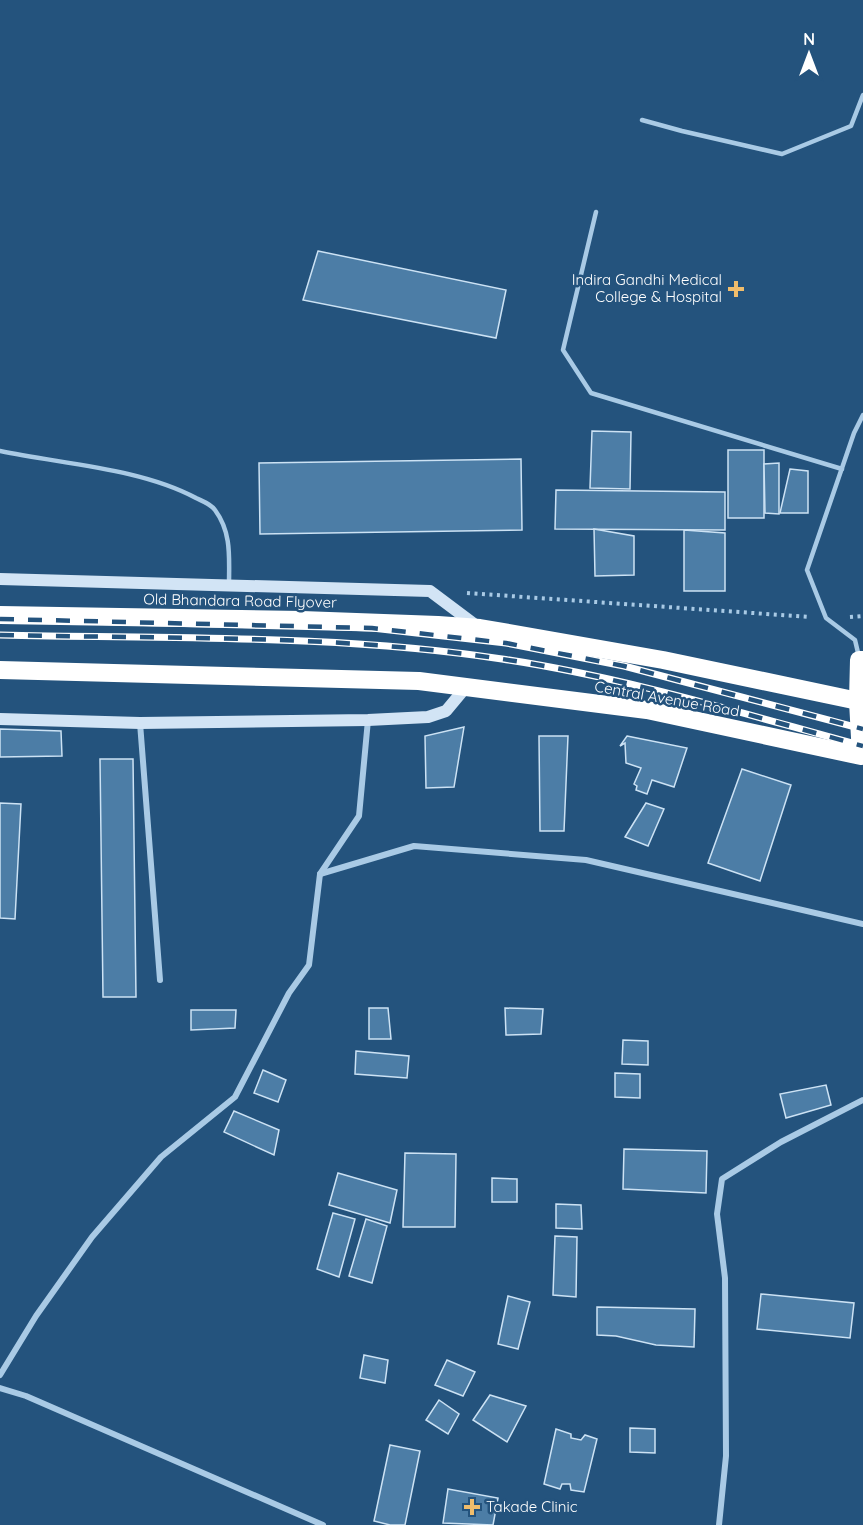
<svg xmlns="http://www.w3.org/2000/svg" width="863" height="1525" font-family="Quicksand,sans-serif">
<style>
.building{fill:#4c7da6;stroke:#cce2f4;stroke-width:1.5}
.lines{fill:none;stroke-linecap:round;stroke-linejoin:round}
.path{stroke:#a9cae5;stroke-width:4;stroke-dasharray:3 4.5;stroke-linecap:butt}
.lane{stroke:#a9cae5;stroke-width:4.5}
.street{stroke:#a9cae5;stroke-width:6}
.secondary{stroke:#d2e4f5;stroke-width:12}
.highway{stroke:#fff;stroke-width:18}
.rail-casing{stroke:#fff;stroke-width:7}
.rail{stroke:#24537d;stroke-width:4.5;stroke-dasharray:14;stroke-linecap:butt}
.poi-dot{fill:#f0bd6c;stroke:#24537d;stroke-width:2}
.labels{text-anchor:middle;stroke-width:5;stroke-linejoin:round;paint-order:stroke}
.poi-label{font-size:15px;fill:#fff;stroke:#24537d;text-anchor:end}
.street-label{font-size:15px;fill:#fff;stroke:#24537d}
</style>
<rect width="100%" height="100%" fill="#24537d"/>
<g class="building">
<polygon points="318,251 506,290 496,338 303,300"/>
<polygon points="592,431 631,432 630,489 590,488"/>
<rect x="728" y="450" width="36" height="68"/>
<polygon points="521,459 522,530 260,534 259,463"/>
<polygon points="779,463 779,514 765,513 764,464"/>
<polygon points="790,469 808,471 808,513 780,513"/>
<polygon points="556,490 725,492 725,530 555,529"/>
<polygon points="594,529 634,536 634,575 595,576"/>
<polygon points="684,530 725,533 725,591 684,591"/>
<polygon points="464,727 454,787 426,788 425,736"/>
<polygon points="0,729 61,731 62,756 0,757"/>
<polygon points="539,736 568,736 564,831 540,831"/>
<polygon points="627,736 687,748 674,787 652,780 647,794 636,790 637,786 634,784 641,768 626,763 625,743 620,746"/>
<polygon points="100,759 133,759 136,997 103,997"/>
<polygon points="742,769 791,785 760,881 708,863"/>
<polygon points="0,803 21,804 15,919 0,918"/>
<polygon points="646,803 664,809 648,846 625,837"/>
<polygon points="369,1008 388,1008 391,1039 369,1039"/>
<polygon points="505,1008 543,1009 541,1034 506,1035"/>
<polygon points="191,1010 236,1010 235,1028 191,1030"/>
<polygon points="623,1040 648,1041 648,1065 622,1064"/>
<polygon points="356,1051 409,1056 407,1078 355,1074"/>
<polygon points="263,1070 286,1080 278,1102 254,1093"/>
<polygon points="615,1073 640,1074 640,1098 615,1097"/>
<polygon points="826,1085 831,1105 786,1118 780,1094"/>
<polygon points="234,1111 279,1130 274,1155 224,1132"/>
<polygon points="624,1149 707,1151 706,1193 623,1189"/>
<polygon points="405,1153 456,1154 455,1227 403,1227"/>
<polygon points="338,1173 397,1190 390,1223 329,1205"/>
<polygon points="492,1178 517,1179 517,1202 492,1202"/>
<polygon points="556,1204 581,1205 582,1229 556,1228"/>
<polygon points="333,1213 355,1219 339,1277 317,1269"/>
<polygon points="366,1219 387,1226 372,1283 349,1276"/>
<polygon points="555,1236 577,1237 576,1297 553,1295"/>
<polygon points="761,1294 854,1303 850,1338 757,1329"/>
<polygon points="508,1296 530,1302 518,1349 498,1344"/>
<polygon points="597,1307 695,1309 694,1347 656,1345 616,1336 597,1335"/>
<polygon points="364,1355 388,1360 385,1383 360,1378"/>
<polygon points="447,1360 475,1372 463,1396 435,1385"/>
<polygon points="490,1395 526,1406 507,1442 473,1420"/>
<polygon points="439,1400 459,1414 448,1434 426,1420"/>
<polygon points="630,1428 655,1429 655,1453 630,1452"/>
<polygon points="556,1429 571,1434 571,1438 581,1440 585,1435 597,1439 584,1492 571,1490 570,1484 562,1484 560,1489 544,1484"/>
<polygon points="390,1445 420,1451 405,1525 390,1525 374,1521"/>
<polygon points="448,1489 498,1498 493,1525 443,1523"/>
</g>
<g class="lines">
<g class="path">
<polyline points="467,593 810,617"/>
<polyline points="850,617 863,616"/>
</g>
<g class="lane">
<polyline points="642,120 682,131 782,154 851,126 863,95"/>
<polyline points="596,212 563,350 591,393 842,469"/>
<path d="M0,451C62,464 140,468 196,498C202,501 211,504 215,510C232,533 229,558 229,585"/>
<polyline points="859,657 855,640 826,618 807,570 854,433 863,415"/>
</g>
<g class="street">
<polyline points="140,723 160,980"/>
<polyline points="320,874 414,846 586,860 863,924"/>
<polyline points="0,1375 36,1316 92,1237 161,1157 235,1097 289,993 309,965 320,874 359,816 368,720"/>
<polyline points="0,1388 26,1396 323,1525"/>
<polyline points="719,1525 726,1456 725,1278 717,1214 722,1179 781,1142 863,1100"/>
</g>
<g class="secondary">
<polyline points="0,579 430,591 478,627"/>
<polyline points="0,719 140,723 368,720 428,717 446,711 466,687"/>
</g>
<g class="highway">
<polyline points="0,615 302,620 438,625 480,628 663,660 858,701"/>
<polyline points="0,670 419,681 647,710 861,756 858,701 859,660 863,660"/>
</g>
<g class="rail-casing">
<g id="rail">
<polyline points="0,619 372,628 506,643 624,666 863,729"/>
<path d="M0,635C167,639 336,634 502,659C624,677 744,714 863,746"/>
</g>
</g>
<use href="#rail" class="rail"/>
</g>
<g class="poi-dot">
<path d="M733 280h6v6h6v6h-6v6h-6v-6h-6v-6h6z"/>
<path d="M469 1498h6v6h6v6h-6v6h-6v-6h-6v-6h6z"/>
</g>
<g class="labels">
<g class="poi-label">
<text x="722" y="285">Indira Gandhi Medical<tspan x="722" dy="17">College &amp; Hospital</tspan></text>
<text x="486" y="1512" text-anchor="start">Takade Clinic</text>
</g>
<g class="street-label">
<text transform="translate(240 601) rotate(1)" y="5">Old Bhandara Road Flyover</text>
<text transform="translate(667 699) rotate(10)" y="5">Central Avenue Road</text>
</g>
</g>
<g transform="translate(809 54)" stroke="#24537d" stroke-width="4.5" paint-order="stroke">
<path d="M0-4.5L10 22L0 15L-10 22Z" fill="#ffffff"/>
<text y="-9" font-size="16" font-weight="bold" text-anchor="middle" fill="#ffffff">N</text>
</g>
</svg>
